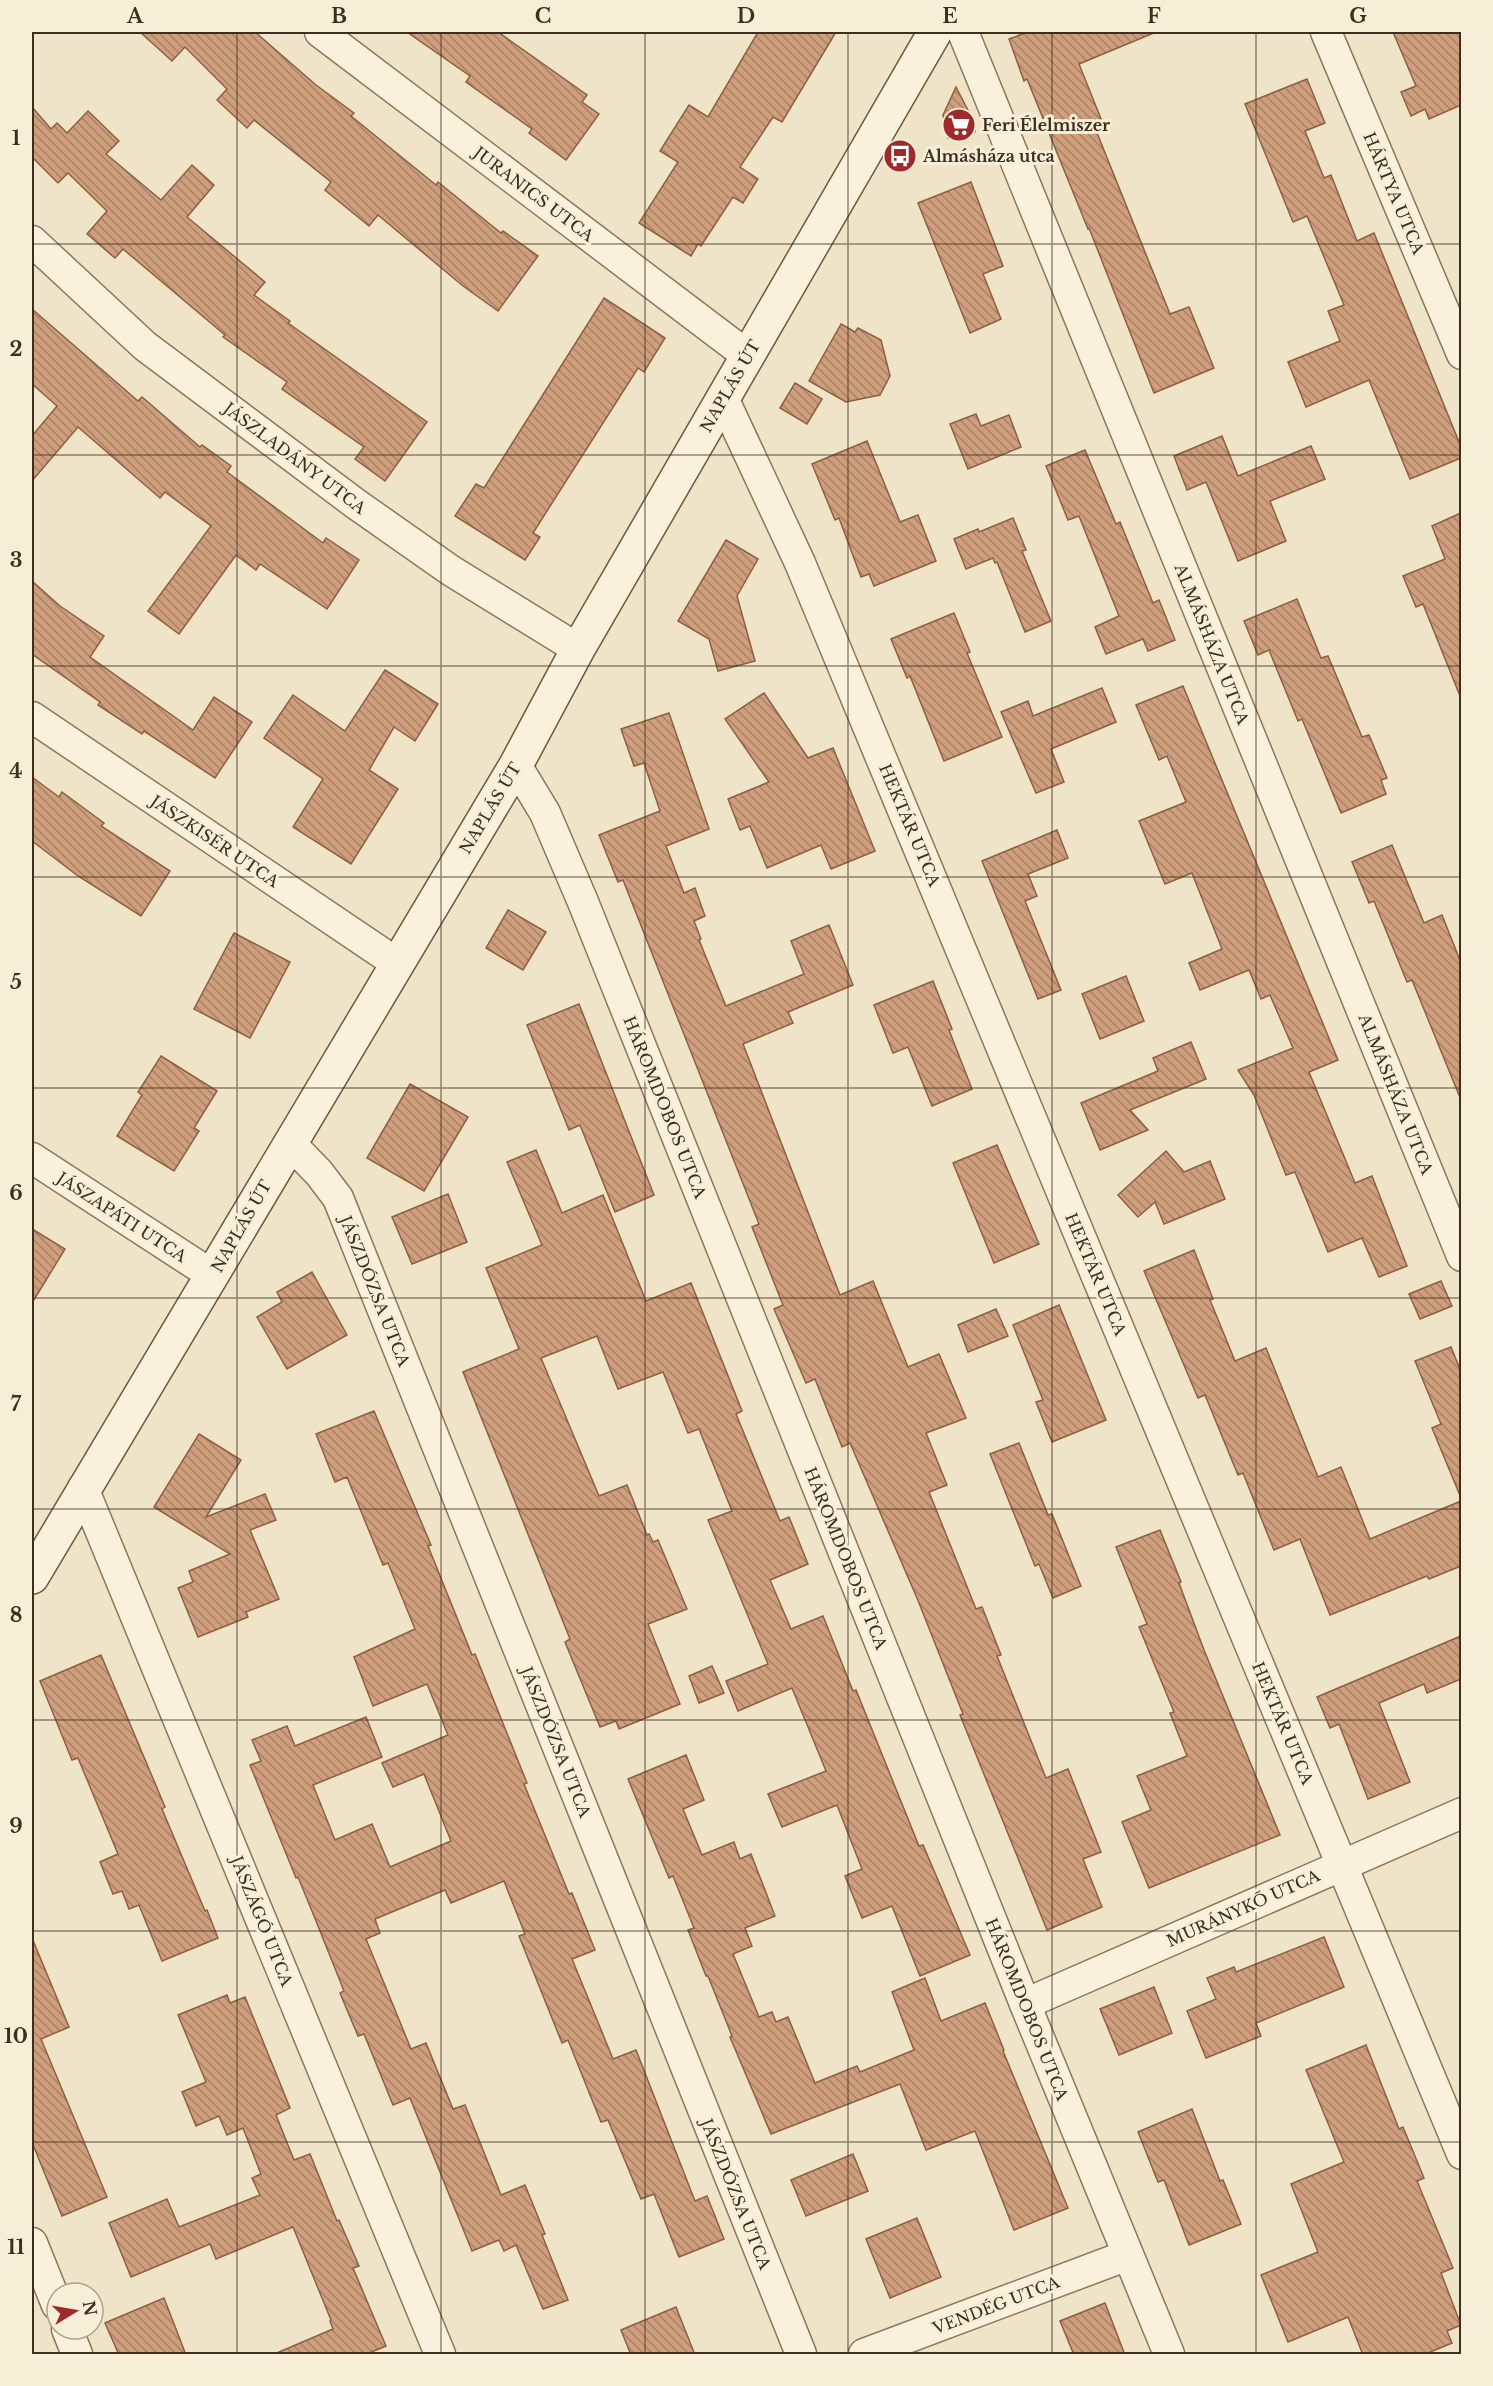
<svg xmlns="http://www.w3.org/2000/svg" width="1493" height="2386" font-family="'Libre Baskerville',serif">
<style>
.building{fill:url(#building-back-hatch);stroke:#8d5f41;stroke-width:1.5}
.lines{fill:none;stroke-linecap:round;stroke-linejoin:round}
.street-casing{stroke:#8d765c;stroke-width:33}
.secondary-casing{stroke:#6f573f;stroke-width:36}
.street{stroke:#faf1dc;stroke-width:30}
.secondary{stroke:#faf1dc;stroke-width:33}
.grid{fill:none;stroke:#3d2e20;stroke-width:1.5;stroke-opacity:0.55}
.labels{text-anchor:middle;stroke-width:6;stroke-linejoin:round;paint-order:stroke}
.poi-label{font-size:16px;font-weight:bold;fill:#3d2e20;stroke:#f7eed8;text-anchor:start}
.street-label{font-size:16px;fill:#3d2e20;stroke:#f7eed8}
.neatline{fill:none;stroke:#3d2e20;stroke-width:2}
.grid-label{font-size:20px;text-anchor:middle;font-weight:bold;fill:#3d2e20}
</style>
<defs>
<pattern id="building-back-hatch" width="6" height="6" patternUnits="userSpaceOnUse" patternTransform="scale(1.5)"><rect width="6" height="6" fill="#cf9f7d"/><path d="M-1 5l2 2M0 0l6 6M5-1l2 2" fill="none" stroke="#a98266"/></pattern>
</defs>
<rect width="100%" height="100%" fill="#f0e4c8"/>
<g class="building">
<polygon points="140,32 255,32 316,85 354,113 351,116 436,185 438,182 501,233 503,231 538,256 498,311 463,286 378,215 369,226 325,190 331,182 254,120 247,128 217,100 227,89 185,47 172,61"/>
<polygon points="407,32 498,32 587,95 582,102 599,114 566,160 529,133 532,129 466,82 470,76"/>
<polygon points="758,32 836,32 782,122 773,117 740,167 758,179 743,203 733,197 701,246 698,244 691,256 639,223 678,162 660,151 689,105 708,117"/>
<polygon points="1028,32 1156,32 1079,64 1101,119 1093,123 1170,314 1189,307 1214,368 1154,393 1089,228 1088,229 1027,79 1024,81 1009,39"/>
<polygon points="1393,32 1461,32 1461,105 1429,119 1425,109 1411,116 1401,92 1416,86"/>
<polygon points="1307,79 1325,123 1305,131 1324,178 1331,175 1357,241 1374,233 1461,447 1461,458 1410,479 1369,380 1306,407 1288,362 1340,341 1328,311 1344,305 1307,216 1293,222 1245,104"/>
<polygon points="956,87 972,118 975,132 948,138 943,115"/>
<polygon points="32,107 51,129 57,123 67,133 88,111 119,141 106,154 161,200 192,165 214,185 187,217 265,282 254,295 290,321 288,323 427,422 385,481 355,459 364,447 282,389 287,382 223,337 225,335 123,249 115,258 87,234 107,211 68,173 58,183 32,157"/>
<polygon points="971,182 1003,266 983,274 1001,319 970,333 918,203"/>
<polygon points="604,298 665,338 644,372 638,368 533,533 540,537 525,560 455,516 476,484 484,488"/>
<polygon points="32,309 138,401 142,397 200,447 202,445 231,466 227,472 323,543 326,538 359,560 327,609 260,564 256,570 236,555 179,634 148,611 211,526 165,492 160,498 78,427 32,481 32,436 57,406 32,384"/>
<polygon points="841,324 855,332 858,328 881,340 890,376 880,395 846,402 809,381"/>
<polygon points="795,383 822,399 807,424 780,408"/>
<polygon points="976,414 981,426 1009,415 1021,447 968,469 950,424"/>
<polygon points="1222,436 1238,476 1311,446 1325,479 1270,501 1286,541 1238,561 1206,482 1187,490 1174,456"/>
<polygon points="867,441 900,522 918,515 936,561 874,586 869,574 861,577 839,518 835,520 812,464"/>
<polygon points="1085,450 1116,524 1120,522 1153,603 1159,600 1175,640 1148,651 1143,639 1106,654 1095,627 1119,616 1079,516 1068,520 1046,466"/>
<polygon points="1461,513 1461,696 1460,696 1423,604 1416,607 1403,576 1445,559 1432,526"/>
<polygon points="1013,518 1026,550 1022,551 1051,621 1025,632 997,562 995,563 993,558 966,569 954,539 978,529 979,532"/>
<polygon points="726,540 758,559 737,596 755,661 718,671 709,639 678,621"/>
<polygon points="32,581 60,606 104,636 90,657 193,730 214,697 252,722 215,778 144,731 142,734 98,705 100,702 32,654"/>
<polygon points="1297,599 1321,658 1328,656 1362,737 1369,735 1387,778 1381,780 1386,794 1341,813 1302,719 1298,721 1269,650 1258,655 1244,621"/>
<polygon points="954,613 970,652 967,653 1002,737 944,761 910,676 907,678 891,639"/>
<polygon points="385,670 438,704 415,741 394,727 369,770 398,789 351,864 293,827 323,779 264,738 293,695 345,731"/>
<polygon points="1183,686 1338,1060 1309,1072 1355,1183 1372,1176 1407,1266 1379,1277 1362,1238 1328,1252 1295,1172 1286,1175 1254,1095 1238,1070 1293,1048 1270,995 1261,999 1249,970 1200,990 1189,963 1222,949 1192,873 1165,884 1139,821 1186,802 1167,756 1159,760 1136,705"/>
<polygon points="1102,688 1116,722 1051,749 1064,782 1036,793 1001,712 1028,701 1033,716"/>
<polygon points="764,693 808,758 833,748 875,851 831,869 821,845 767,868 750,826 740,830 728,799 769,782 725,719"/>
<polygon points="669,713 709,829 666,846 684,893 695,888 705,916 694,921 701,939 699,940 726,1006 804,974 791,941 829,925 853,985 788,1012 793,1023 743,1044 840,1295 873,1281 908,1367 939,1354 966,1418 926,1433 947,1485 929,1492 976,1609 982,1607 1001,1655 997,1656 1046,1778 1068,1769 1101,1852 1083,1859 1102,1907 1047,1930 960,1715 963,1714 917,1598 850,1443 842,1447 815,1379 806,1383 774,1309 783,1305 752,1227 759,1224 623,880 618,882 599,835 660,811 644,763 634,766 621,729"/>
<polygon points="32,777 59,797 62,792 104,823 101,826 170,871 141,916 78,876 32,841"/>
<polygon points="1057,830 1068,858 1028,874 1037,896 1025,901 1061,990 1038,999 982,861"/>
<polygon points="1392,845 1424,923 1442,915 1461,963 1461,1100 1412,980 1407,982 1374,901 1369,903 1352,862"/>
<polygon points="508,910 546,932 523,970 486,948"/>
<polygon points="234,933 290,962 250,1038 194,1009"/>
<polygon points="1126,976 1144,1021 1100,1039 1082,994"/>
<polygon points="933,981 952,1029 949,1030 972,1089 932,1106 908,1047 893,1053 874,1005"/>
<polygon points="579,1004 654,1195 615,1212 580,1125 569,1130 527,1025"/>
<polygon points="1191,1042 1206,1079 1130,1110 1148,1130 1100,1150 1081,1103 1158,1071 1153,1058"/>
<polygon points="161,1056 217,1091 194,1128 199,1131 174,1171 117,1136 142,1095 138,1092"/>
<polygon points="410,1084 468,1117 424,1191 367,1158"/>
<polygon points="997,1145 1039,1244 994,1263 953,1163"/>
<polygon points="536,1150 562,1213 603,1195 646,1301 691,1283 742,1411 736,1414 780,1521 789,1517 808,1564 770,1580 791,1629 823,1616 853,1691 856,1690 919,1846 923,1845 970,1955 920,1976 892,1906 862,1918 845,1876 862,1869 837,1805 782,1827 768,1794 826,1771 792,1688 738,1711 726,1681 768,1664 708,1520 732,1511 699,1429 688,1433 663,1372 618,1389 597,1336 541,1358 599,1496 627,1485 647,1535 649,1534 653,1542 658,1540 687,1609 648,1624 680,1704 619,1729 616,1721 600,1727 565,1642 570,1639 463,1372 519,1349 486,1268 542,1245 507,1162"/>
<polygon points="1166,1151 1184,1172 1210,1161 1225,1199 1164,1224 1155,1202 1138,1217 1118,1195"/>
<polygon points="448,1194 467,1242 412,1264 392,1217"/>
<polygon points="32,1229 65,1249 32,1303"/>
<polygon points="1194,1250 1213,1299 1210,1300 1235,1361 1266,1348 1318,1477 1341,1467 1370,1539 1461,1501 1461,1566 1429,1579 1427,1576 1330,1615 1300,1539 1274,1550 1243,1473 1238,1475 1205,1395 1198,1398 1144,1271"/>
<polygon points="312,1272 347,1335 287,1369 257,1317 282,1302 277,1292"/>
<polygon points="1441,1281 1452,1306 1420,1319 1409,1294"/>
<polygon points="1059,1305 1106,1420 1052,1442 1036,1402 1043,1400 1013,1325"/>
<polygon points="996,1309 1008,1336 968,1352 958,1325"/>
<polygon points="1451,1347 1461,1372 1461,1498 1432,1428 1441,1424 1415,1361"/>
<polygon points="374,1411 431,1545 428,1546 472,1655 475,1654 527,1783 524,1784 569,1894 572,1893 595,1950 572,1959 613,2059 636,2050 695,2201 707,2196 724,2239 679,2257 654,2194 641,2199 608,2120 601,2122 568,2040 562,2043 519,1936 525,1934 504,1881 451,1903 445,1890 375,1919 380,1933 366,1939 411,2049 426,2043 453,2109 465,2105 501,2195 525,2185 545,2234 542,2235 568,2300 543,2309 516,2245 504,2251 499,2240 472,2251 410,2098 393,2105 364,2034 358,2036 340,1993 344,1991 314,1916 298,1877 296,1878 250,1765 261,1761 252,1740 287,1726 295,1746 366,1717 382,1757 313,1785 335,1840 372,1824 390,1867 451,1841 424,1774 393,1787 382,1763 448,1735 427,1684 373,1706 354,1657 415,1629 388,1563 383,1565 347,1477 335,1482 316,1434"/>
<polygon points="199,1434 241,1460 206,1517 265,1494 276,1520 250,1530 279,1599 246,1612 248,1617 198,1637 178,1588 193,1582 189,1571 230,1554 154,1507"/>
<polygon points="1019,1443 1048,1515 1052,1514 1081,1586 1053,1598 1039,1564 1035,1566 990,1454"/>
<polygon points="1160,1530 1181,1582 1179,1583 1204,1650 1280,1835 1149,1888 1122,1822 1151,1810 1137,1776 1187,1756 1170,1713 1174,1712 1139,1627 1147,1624 1116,1547"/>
<polygon points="1461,1636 1461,1679 1427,1693 1424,1684 1379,1703 1410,1782 1368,1799 1339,1724 1330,1728 1317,1697"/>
<polygon points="101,1655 165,1807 162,1809 205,1911 207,1910 218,1938 162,1961 139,1905 129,1909 122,1891 113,1894 100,1862 118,1854 78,1758 72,1760 40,1681"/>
<polygon points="712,1666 724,1693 699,1703 689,1676"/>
<polygon points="686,1755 704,1800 683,1809 702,1855 734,1842 740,1859 751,1854 775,1916 745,1928 752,1946 733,1954 759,2017 772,2012 776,2022 788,2017 815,2083 857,2066 860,2072 914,2050 892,1992 925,1978 941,2021 985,2003 1004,2050 1003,2051 1068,2208 1014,2230 975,2131 926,2150 900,2084 771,2134 730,2037 732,2036 708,1976 706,1976 688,1930 694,1928 673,1876 669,1878 628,1779"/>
<polygon points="1324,1937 1344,1987 1256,2023 1261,2036 1206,2058 1187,2011 1216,1999 1207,1978 1234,1967 1236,1972"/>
<polygon points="32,1938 69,2027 41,2039 107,2197 62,2216 32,2142"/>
<polygon points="1154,1987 1172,2033 1119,2055 1100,2009"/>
<polygon points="227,1995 230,2003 245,1997 290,2108 276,2115 294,2160 310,2154 337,2221 339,2220 359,2266 353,2268 386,2346 364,2355 272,2355 333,2329 330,2321 331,2320 293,2227 216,2259 210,2244 131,2277 109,2223 167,2199 179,2227 260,2195 252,2178 261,2174 243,2128 227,2135 219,2116 196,2126 182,2092 206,2082 178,2015"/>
<polygon points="1366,2045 1399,2129 1403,2127 1424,2178 1417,2181 1453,2268 1441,2273 1461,2325 1447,2331 1452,2343 1423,2355 1363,2355 1348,2317 1288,2342 1261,2275 1318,2252 1291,2184 1344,2162 1306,2070"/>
<polygon points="1192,2109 1220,2181 1223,2180 1241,2224 1189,2245 1164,2180 1158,2182 1138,2132"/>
<polygon points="853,2154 868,2191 806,2216 791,2180"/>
<polygon points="917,2218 941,2277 890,2298 866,2239"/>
<polygon points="164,2298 186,2355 119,2355 105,2323"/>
<polygon points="1105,2303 1125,2355 1074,2355 1060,2321"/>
<polygon points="676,2307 695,2355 631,2355 621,2330"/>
</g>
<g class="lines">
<g class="street-casing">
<g id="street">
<polyline points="320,32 748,356"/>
<polyline points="963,32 1462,1256"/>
<polyline points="1326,32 1462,354"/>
<polyline points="32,241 145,346 356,504 450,570 578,649"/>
<polyline points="723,398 800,563 1462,2154"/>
<polyline points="32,717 398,964"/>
<polyline points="516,765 545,813 583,902 1025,2004 1169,2354"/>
<polyline points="290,1143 319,1173 338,1198 801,2354"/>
<polyline points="32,1158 212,1275"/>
<polyline points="83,1488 440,2354"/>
<polyline points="1025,2004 1462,1813"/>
<polyline points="32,2243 57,2305"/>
<polyline points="67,2329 77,2354"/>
<polyline points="864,2354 1128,2255"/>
</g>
</g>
<g class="secondary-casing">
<polyline id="secondary" points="32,1577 516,765 578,649 935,32"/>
</g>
<use href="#street" class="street"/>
<use href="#secondary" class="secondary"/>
</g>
<path class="grid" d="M237,32V2354M441,32V2354M645,32V2354M848,32V2354M1052,32V2354M1256,32V2354M32,244H1462M32,455H1462M32,666H1462M32,877H1462M32,1088H1462M32,1298H1462M32,1509H1462M32,1720H1462M32,1931H1462M32,2142H1462"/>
<defs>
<g id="supermarket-disc" transform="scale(1.725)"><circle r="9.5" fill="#9e2a2b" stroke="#f7eed8"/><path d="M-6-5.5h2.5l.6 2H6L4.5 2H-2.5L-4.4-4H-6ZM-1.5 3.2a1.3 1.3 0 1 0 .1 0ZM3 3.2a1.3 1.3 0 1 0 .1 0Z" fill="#fff"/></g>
<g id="bus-disc" transform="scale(1.725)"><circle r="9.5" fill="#9e2a2b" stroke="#f7eed8"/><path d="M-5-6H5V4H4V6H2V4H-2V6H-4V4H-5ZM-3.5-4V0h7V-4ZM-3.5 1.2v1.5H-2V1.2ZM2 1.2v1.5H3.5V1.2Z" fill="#fff"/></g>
</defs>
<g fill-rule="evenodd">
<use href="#supermarket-disc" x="959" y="125"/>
<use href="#bus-disc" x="900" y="156"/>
</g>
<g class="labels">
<g class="poi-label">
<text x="982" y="131">Feri Élelmiszer</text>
<text x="923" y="162">Almásháza utca</text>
</g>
<g class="street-label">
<text transform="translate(1394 193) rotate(67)" y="6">HÁRTYA UTCA</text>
<text transform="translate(534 194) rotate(37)" y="6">JURANICS UTCA</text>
<text transform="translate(730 386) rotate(-60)" y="6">NAPLÁS ÚT</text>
<text transform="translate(295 458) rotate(37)" y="6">JÁSZLADÁNY UTCA</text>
<text transform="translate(1212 644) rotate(68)" y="6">ALMÁSHÁZA UTCA</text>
<text transform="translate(490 808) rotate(-59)" y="6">NAPLÁS ÚT</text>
<text transform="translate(910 825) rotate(67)" y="6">HEKTÁR UTCA</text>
<text transform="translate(215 841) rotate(34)" y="6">JÁSZKISÉR UTCA</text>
<text transform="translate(1396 1094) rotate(68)" y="6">ALMÁSHÁZA UTCA</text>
<text transform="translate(665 1107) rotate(68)" y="6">HÁROMDOBOS UTCA</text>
<text transform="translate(122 1217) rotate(33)" y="6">JÁSZAPÁTI UTCA</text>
<text transform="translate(241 1226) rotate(-60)" y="6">NAPLÁS ÚT</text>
<text transform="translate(1096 1274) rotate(67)" y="6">HEKTÁR UTCA</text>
<text transform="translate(375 1291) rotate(68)" y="6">JÁSZDÓZSA UTCA</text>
<text transform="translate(846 1558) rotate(68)" y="6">HÁROMDOBOS UTCA</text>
<text transform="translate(1283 1723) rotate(67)" y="6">HEKTÁR UTCA</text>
<text transform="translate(556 1742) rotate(68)" y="6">JÁSZDÓZSA UTCA</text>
<text transform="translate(1243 1908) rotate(-24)" y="6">MURÁNYKŐ UTCA</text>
<text transform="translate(262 1921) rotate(68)" y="6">JÁSZÁGÓ UTCA</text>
<text transform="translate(1027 2009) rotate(68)" y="6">HÁROMDOBOS UTCA</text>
<text transform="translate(736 2194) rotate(68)" y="6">JÁSZDÓZSA UTCA</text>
<text transform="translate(996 2305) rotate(-21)" y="6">VENDÉG UTCA</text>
</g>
</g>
<rect width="1493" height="2386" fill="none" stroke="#f7eed8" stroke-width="66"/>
<g transform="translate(75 2311) rotate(79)"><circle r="28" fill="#f7eed8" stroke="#ada18e" stroke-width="1.5"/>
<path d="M0-4.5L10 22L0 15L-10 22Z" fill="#9e2a2b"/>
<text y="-9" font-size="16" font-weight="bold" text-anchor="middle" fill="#3d2e20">N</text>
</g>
<rect x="33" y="33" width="1427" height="2320" class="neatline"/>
<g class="grid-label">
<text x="135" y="23">A</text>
<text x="339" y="23">B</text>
<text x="543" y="23">C</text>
<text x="746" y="23">D</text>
<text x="950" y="23">E</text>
<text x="1154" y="23">F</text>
<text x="1358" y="23">G</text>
<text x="16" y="145">1</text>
<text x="16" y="356">2</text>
<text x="16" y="567">3</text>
<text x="16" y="778">4</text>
<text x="16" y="989">5</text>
<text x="16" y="1200">6</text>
<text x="16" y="1411">7</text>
<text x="16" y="1622">8</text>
<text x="16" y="1833">9</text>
<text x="16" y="2043">10</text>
<text x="16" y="2254">11</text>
</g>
</svg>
